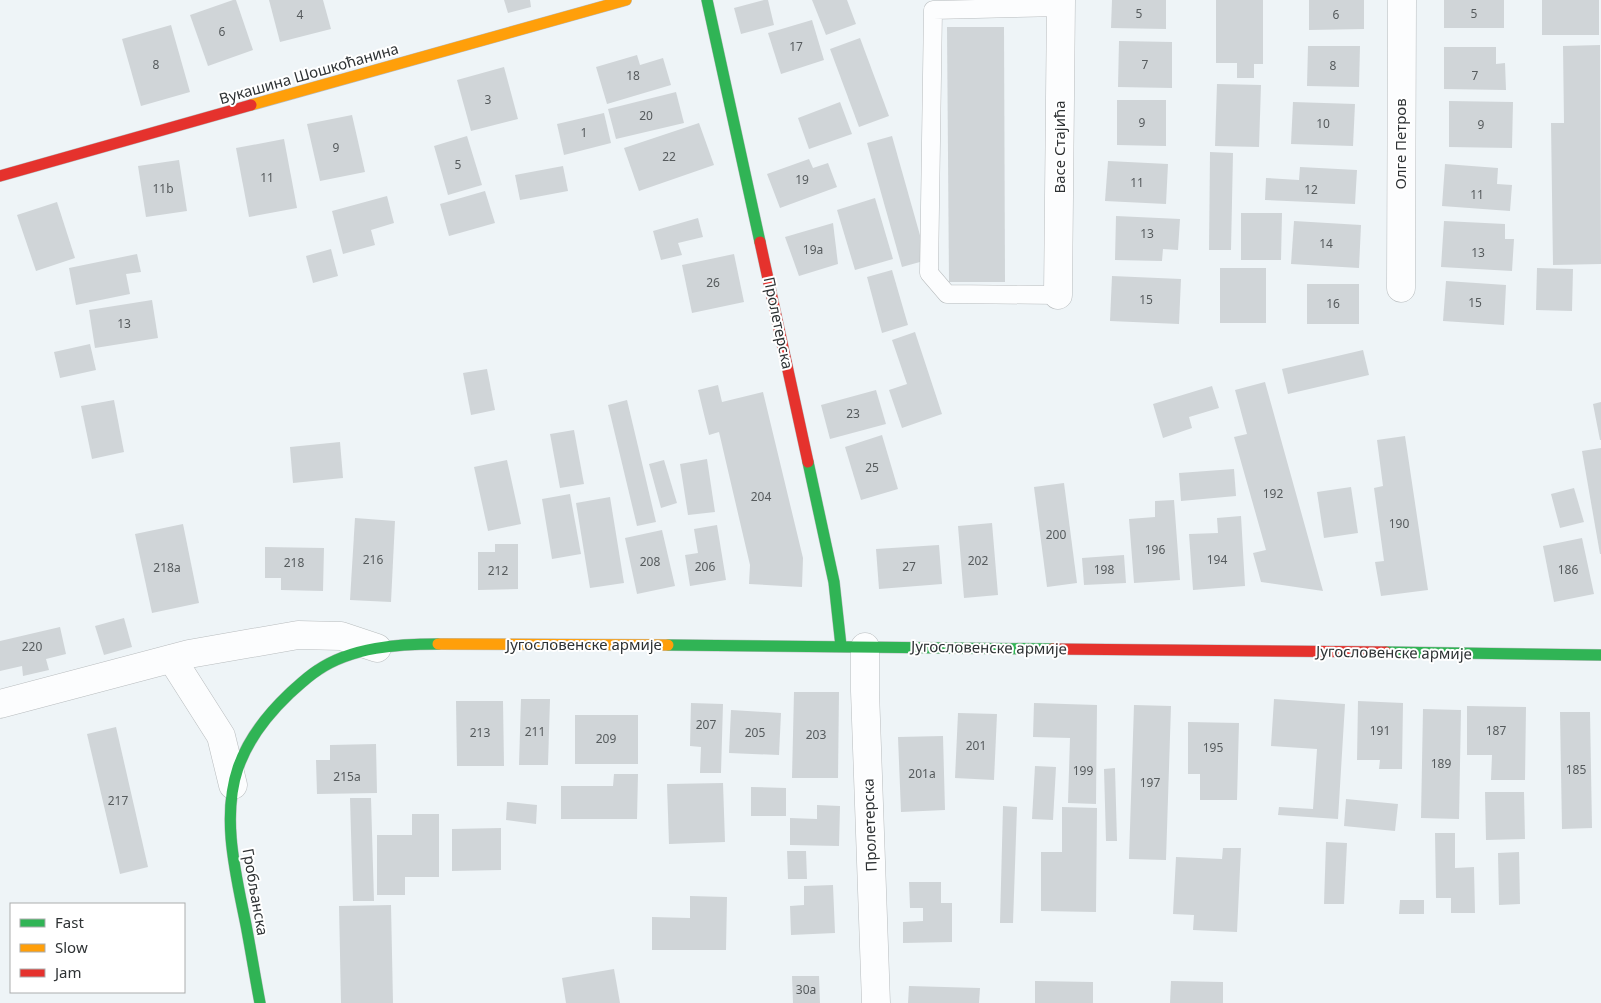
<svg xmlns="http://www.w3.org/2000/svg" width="1601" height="1003" font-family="'Noto Sans',sans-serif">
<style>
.building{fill:#d0d5d8}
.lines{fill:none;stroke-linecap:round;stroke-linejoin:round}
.lane-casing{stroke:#b8bcbe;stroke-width:19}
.street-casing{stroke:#b8bcbe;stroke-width:29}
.fast-casing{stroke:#b8bcbe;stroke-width:12}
.slow-casing{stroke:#b8bcbe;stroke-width:12}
.jam-casing{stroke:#b8bcbe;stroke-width:12}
.lane{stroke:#fcfdfe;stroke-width:18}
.street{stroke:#fcfdfe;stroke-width:28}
.fast{stroke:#30b455;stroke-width:11}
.slow{stroke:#ff9f0a;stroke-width:11}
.jam{stroke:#e5322d;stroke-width:11}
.labels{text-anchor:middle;stroke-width:4;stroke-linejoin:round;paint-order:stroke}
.number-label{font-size:12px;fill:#565b5d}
.street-label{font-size:15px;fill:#2e3234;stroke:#fff}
</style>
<rect width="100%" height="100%" fill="#eef4f7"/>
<g class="building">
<polygon points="233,0 236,0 253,50 208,66 190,15"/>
<polygon points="269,0 323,0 331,29 280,42"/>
<polygon points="504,0 530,0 531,7 508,13"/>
<polygon points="764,0 768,0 774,25 741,34 734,8"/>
<polygon points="812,0 847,0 856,24 826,35"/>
<polygon points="1112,0 1166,0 1166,29 1111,28"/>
<polygon points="1216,0 1263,0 1263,64 1254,64 1254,78 1237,78 1237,63 1216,63"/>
<polygon points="1309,0 1364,0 1364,29 1309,30"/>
<rect x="1444" y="0" width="60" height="28"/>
<rect x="1542" y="0" width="57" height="35"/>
<polygon points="812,20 824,60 781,74 768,33"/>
<polygon points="171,25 190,92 141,106 122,39"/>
<polygon points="947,27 1004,27 1005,282 949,282"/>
<polygon points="860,38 889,116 859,127 830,49"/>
<polygon points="1119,41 1172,42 1172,88 1118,87"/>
<polygon points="1600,45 1601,264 1553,265 1551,123 1564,123 1563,46"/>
<polygon points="1308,46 1360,46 1359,87 1307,86"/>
<polygon points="1444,47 1496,47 1496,64 1505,63 1506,90 1444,89"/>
<polygon points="637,55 640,65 663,58 671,85 607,104 596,67"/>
<polygon points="504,67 518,119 471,131 457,80"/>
<polygon points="1217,84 1261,85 1259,147 1215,146"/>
<polygon points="676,92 684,123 616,139 608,109"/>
<polygon points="1117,100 1166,100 1166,146 1117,145"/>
<polygon points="1449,101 1513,102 1512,148 1449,147"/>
<polygon points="840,102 852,134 809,149 798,118"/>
<polygon points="1293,102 1355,104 1353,146 1291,144"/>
<polygon points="604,113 611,143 564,155 557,124"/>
<polygon points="352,115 365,172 320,181 307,124"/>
<polygon points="699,123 714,165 639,191 624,148"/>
<polygon points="467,136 482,185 448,195 434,146"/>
<polygon points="892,136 927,260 902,267 867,143"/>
<polygon points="284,139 297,208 249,217 236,148"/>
<polygon points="1210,152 1233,153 1231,250 1209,250"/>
<polygon points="809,159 813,168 828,163 837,187 780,208 767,174"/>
<polygon points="179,160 187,211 146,217 138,166"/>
<polygon points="1108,161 1168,164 1166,204 1105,201"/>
<polygon points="1445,164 1498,168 1497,184 1512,185 1510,211 1442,206"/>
<polygon points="563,166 568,191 520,200 515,175"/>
<polygon points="1300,167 1357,170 1355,204 1265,200 1266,178 1299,180"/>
<polygon points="485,191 495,223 449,236 440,204"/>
<polygon points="387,196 394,223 371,230 375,245 343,254 332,211"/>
<polygon points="875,198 893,259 855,270 837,210"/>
<polygon points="57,202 75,258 36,271 17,215"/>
<polygon points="1241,213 1282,213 1281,260 1241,260"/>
<polygon points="1116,216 1180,219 1178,250 1163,249 1162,261 1115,260"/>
<polygon points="698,218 703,237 678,243 682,255 661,260 653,231"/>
<polygon points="1294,221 1361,225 1359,268 1291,264"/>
<polygon points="1444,221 1505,224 1505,239 1514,239 1512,271 1441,267"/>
<polygon points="833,223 838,264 799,276 785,237"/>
<polygon points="331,249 338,276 313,283 306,256"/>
<polygon points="137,254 141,272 126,274 130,294 76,305 69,268"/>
<polygon points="734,254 744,302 692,313 682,265"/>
<rect x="1220" y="268" width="46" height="55"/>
<polygon points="1537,268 1573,269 1572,311 1536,310"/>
<polygon points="892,270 908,325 882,333 867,277"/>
<polygon points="1112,276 1181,279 1179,324 1110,321"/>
<polygon points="1446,281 1506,285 1504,325 1443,321"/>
<rect x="1307" y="284" width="52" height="40"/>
<polygon points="152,300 158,338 95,348 89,310"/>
<polygon points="915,332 942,414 902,428 889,390 907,384 892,340"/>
<polygon points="90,344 96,370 60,378 54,352"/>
<polygon points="1363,350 1369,375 1288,394 1282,369"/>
<polygon points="487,369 495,410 471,415 463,373"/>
<polygon points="1265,382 1323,591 1261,582 1253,553 1266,550 1234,437 1247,434 1235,390"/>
<polygon points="718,385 722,402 763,392 803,558 802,587 749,584 750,565 719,432 709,435 698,390"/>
<polygon points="1212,386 1219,408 1189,417 1192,428 1163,438 1153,404"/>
<polygon points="876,390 886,424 830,439 821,405"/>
<polygon points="114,400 124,452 92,459 81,406"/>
<polygon points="627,400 656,522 637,526 608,405"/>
<polygon points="1601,402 1601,440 1600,440 1593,404"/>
<polygon points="574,430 584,484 560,488 550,434"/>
<polygon points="882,435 898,489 861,500 845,447"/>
<polygon points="1405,436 1428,590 1381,596 1375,562 1384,561 1374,488 1383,486 1377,440"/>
<polygon points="340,442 343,478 293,483 290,447"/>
<polygon points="1601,448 1601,554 1600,554 1582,451"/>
<polygon points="707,459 715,512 688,515 680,464"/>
<polygon points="507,460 521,524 488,531 474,467"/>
<polygon points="664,460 677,503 661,508 649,464"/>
<polygon points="1234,469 1236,496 1181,501 1179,473"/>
<polygon points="1064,483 1077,583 1047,587 1034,487"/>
<polygon points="1351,487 1358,533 1324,538 1317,492"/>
<polygon points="1574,488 1584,522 1560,528 1551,494"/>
<polygon points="570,494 581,554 552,559 542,499"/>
<polygon points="610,497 624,583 590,588 576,503"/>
<polygon points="1174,500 1180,580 1134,583 1129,519 1155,517 1155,501"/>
<polygon points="1241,516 1245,586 1193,590 1189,534 1218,533 1217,518"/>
<polygon points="355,518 395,521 391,602 350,600"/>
<polygon points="992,523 998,595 964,598 958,526"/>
<polygon points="183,524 199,603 152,613 135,534"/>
<polygon points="717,525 726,580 690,586 685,555 698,553 694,529"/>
<polygon points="662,530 675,586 637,594 625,538"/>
<polygon points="1582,538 1594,594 1554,602 1543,546"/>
<polygon points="495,544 518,544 518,589 478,590 478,552 495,552"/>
<polygon points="939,545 942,584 879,589 876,549"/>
<polygon points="265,547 324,548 323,591 281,590 281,578 265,578"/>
<polygon points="1124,555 1126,583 1084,585 1082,558"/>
<polygon points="124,618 132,647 104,655 95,626"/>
<polygon points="60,627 66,654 46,659 49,670 23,676 22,666 0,671 0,641"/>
<polygon points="794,692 839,692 838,778 792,778"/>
<polygon points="521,699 550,699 548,765 519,765"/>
<polygon points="1274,699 1345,704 1338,819 1278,815 1279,807 1313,809 1317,749 1271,746"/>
<polygon points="456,701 503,701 504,766 457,766"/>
<polygon points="1358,701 1403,703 1402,769 1379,769 1380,760 1357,760"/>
<polygon points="691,703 723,704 721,773 700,773 701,747 690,746"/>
<polygon points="1034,703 1097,705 1096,804 1068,803 1070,738 1033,737"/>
<polygon points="1134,705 1171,706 1166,860 1129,859"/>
<polygon points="1467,706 1526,707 1525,780 1491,780 1492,755 1467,755"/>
<polygon points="1423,709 1461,710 1459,819 1421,818"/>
<polygon points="731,710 781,713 779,755 729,753"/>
<polygon points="1560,712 1590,712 1592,828 1562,829"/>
<polygon points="958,713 997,714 994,780 955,778"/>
<rect x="575" y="715" width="63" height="49"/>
<polygon points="1188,722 1239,723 1237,800 1200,800 1200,774 1188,774"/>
<polygon points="116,727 148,867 120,874 87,734"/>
<polygon points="943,736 945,810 901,812 898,737"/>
<polygon points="376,744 377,793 317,794 316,760 330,760 330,745"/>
<polygon points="1035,766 1056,767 1053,820 1032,819"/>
<polygon points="1115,768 1117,841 1106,841 1104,769"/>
<polygon points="614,774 638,774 637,819 561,819 561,786 613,786"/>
<polygon points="723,783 725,842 669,844 667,784"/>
<polygon points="751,787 786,788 786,816 751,816"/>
<polygon points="1485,792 1524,792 1525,839 1486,840"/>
<polygon points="350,798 371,798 374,901 353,901"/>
<polygon points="1346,799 1398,804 1395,831 1344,826"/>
<polygon points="507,802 537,805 536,824 506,820"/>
<polygon points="817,805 840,806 839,846 790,845 790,818 817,819"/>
<polygon points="1003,806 1017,807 1013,923 1000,923"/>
<polygon points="1062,807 1097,808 1096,912 1041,911 1041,852 1062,852"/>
<polygon points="412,814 439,814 439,877 405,877 405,895 377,895 377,835 412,835"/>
<polygon points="501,828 501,870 452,871 452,829"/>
<polygon points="1435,833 1455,833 1455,868 1474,867 1475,913 1451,913 1451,898 1436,898"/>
<polygon points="1326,842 1347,843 1344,904 1324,904"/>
<polygon points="1223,848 1241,848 1237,932 1193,930 1194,915 1173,914 1176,857 1222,859"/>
<polygon points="787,851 806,851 807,879 788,879"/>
<polygon points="1519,852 1520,904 1499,905 1498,853"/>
<polygon points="909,882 941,882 941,903 952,903 952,942 903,943 903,922 923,921 923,908 910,908"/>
<polygon points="833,885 835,933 791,935 790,906 804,905 804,886"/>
<polygon points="690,896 727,897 726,950 652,950 652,917 690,918"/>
<polygon points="1400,900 1424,900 1424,914 1399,914"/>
<polygon points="391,905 393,1003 341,1003 339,906"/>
<polygon points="614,969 620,1003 566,1003 562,978"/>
<polygon points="792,976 819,976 820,1003 793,1003"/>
<polygon points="1035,981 1093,982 1093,1003 1035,1003"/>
<polygon points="1171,981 1223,982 1223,1003 1170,1003"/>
<polygon points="909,986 980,988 979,1003 908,1003"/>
</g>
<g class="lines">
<g class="lane-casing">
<polyline id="lane" points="1058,295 947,294 929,273 933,10 1061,7"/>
</g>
<g class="street-casing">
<g id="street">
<polyline points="1401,288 1402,0"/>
<polyline points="1058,295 1061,0"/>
<polyline points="865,647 865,691 876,1003"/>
<polyline points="172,659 221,736 233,785"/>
<polyline points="0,704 189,654 298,635 341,636 377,648"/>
</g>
</g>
<g class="fast-casing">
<g id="fast">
<polyline points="707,0 760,242"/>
<polyline points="808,462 834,582 841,646"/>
<polyline points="668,645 1052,649"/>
<polyline points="1386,652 1601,655"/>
<path d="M260,1003C255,977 251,951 246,925C236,875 221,818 238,768C248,739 267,715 289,694C298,686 307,677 318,670C352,647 398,644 438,644"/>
</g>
</g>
<g class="slow-casing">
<g id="slow">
<polyline points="251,105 626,0"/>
<polyline points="438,644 668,645"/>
</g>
</g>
<g class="jam-casing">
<g id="jam">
<polyline points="0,176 251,105"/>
<polyline points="760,242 808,462"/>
<polyline points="1052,649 1386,652"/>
</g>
</g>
<use href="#lane" class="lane"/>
<use href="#street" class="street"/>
<use href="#fast" class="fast"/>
<use href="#slow" class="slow"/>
<use href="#jam" class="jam"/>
</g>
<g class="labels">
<g class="number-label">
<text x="1139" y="18">5</text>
<text x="1474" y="18">5</text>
<text x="300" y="19">4</text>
<text x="1336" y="19">6</text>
<text x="222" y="36">6</text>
<text x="796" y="51">17</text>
<text x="156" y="69">8</text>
<text x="1145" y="69">7</text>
<text x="1333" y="70">8</text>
<text x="633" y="80">18</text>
<text x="1475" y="80">7</text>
<text x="488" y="104">3</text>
<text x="646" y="120">20</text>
<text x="1142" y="127">9</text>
<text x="1323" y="128">10</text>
<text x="1481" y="129">9</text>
<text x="584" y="137">1</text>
<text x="336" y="152">9</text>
<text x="669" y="161">22</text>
<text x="458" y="169">5</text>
<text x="267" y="182">11</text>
<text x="802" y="184">19</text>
<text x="1137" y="187">11</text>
<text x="163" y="193">11b</text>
<text x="1311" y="194">12</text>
<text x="1477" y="199">11</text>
<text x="1147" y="238">13</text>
<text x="1326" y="248">14</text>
<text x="813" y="254">19a</text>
<text x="1478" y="257">13</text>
<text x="713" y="287">26</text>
<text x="1146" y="304">15</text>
<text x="1475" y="307">15</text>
<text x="1333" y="308">16</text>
<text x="124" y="328">13</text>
<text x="853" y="418">23</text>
<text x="872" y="472">25</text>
<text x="1273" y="498">192</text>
<text x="761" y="501">204</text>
<text x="1399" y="528">190</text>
<text x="1056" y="539">200</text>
<text x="1155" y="554">196</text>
<text x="373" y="564">216</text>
<text x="1217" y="564">194</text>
<text x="978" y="565">202</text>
<text x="650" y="566">208</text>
<text x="294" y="567">218</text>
<text x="705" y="571">206</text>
<text x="909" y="571">27</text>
<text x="167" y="572">218a</text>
<text x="1104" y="574">198</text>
<text x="1568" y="574">186</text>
<text x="498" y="575">212</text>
<text x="32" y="651">220</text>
<text x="706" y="729">207</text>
<text x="1380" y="735">191</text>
<text x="1496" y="735">187</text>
<text x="535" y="736">211</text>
<text x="480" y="737">213</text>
<text x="755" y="737">205</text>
<text x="816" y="739">203</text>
<text x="606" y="743">209</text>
<text x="976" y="750">201</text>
<text x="1213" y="752">195</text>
<text x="1441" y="768">189</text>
<text x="1576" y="774">185</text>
<text x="1083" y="775">199</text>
<text x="922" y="778">201a</text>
<text x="347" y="781">215a</text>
<text x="1150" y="787">197</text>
<text x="118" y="805">217</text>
<text x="806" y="994">30a</text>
</g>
<g class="street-label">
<text transform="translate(309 74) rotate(-16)" y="5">Вукашина Шошкоћанина</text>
<text transform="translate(1401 144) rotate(-90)" y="5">Олге Петров</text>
<text transform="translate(1060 147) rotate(-90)" y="5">Васе Стајића</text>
<text transform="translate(778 323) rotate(78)" y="5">Пролетерска</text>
<text x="584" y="650">Југословенске армије</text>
<text transform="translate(989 648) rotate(1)" y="5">Југословенске армије</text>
<text transform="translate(1394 653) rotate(1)" y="5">Југословенске армије</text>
<text transform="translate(870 825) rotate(-92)" y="5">Пролетерска</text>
<text transform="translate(255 892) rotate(80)" y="5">Гробљанска</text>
</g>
</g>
<rect x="10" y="903" width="175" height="90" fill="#ffffff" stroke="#abadae"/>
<rect x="20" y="919" width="25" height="8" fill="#30b455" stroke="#abadae"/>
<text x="55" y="928" font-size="15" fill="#2e3234">Fast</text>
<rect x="20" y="944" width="25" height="8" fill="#ff9f0a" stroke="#abadae"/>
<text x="55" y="953" font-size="15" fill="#2e3234">Slow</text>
<rect x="20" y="969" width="25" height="8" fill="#e5322d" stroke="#abadae"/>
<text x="55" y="978" font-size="15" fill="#2e3234">Jam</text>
</svg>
